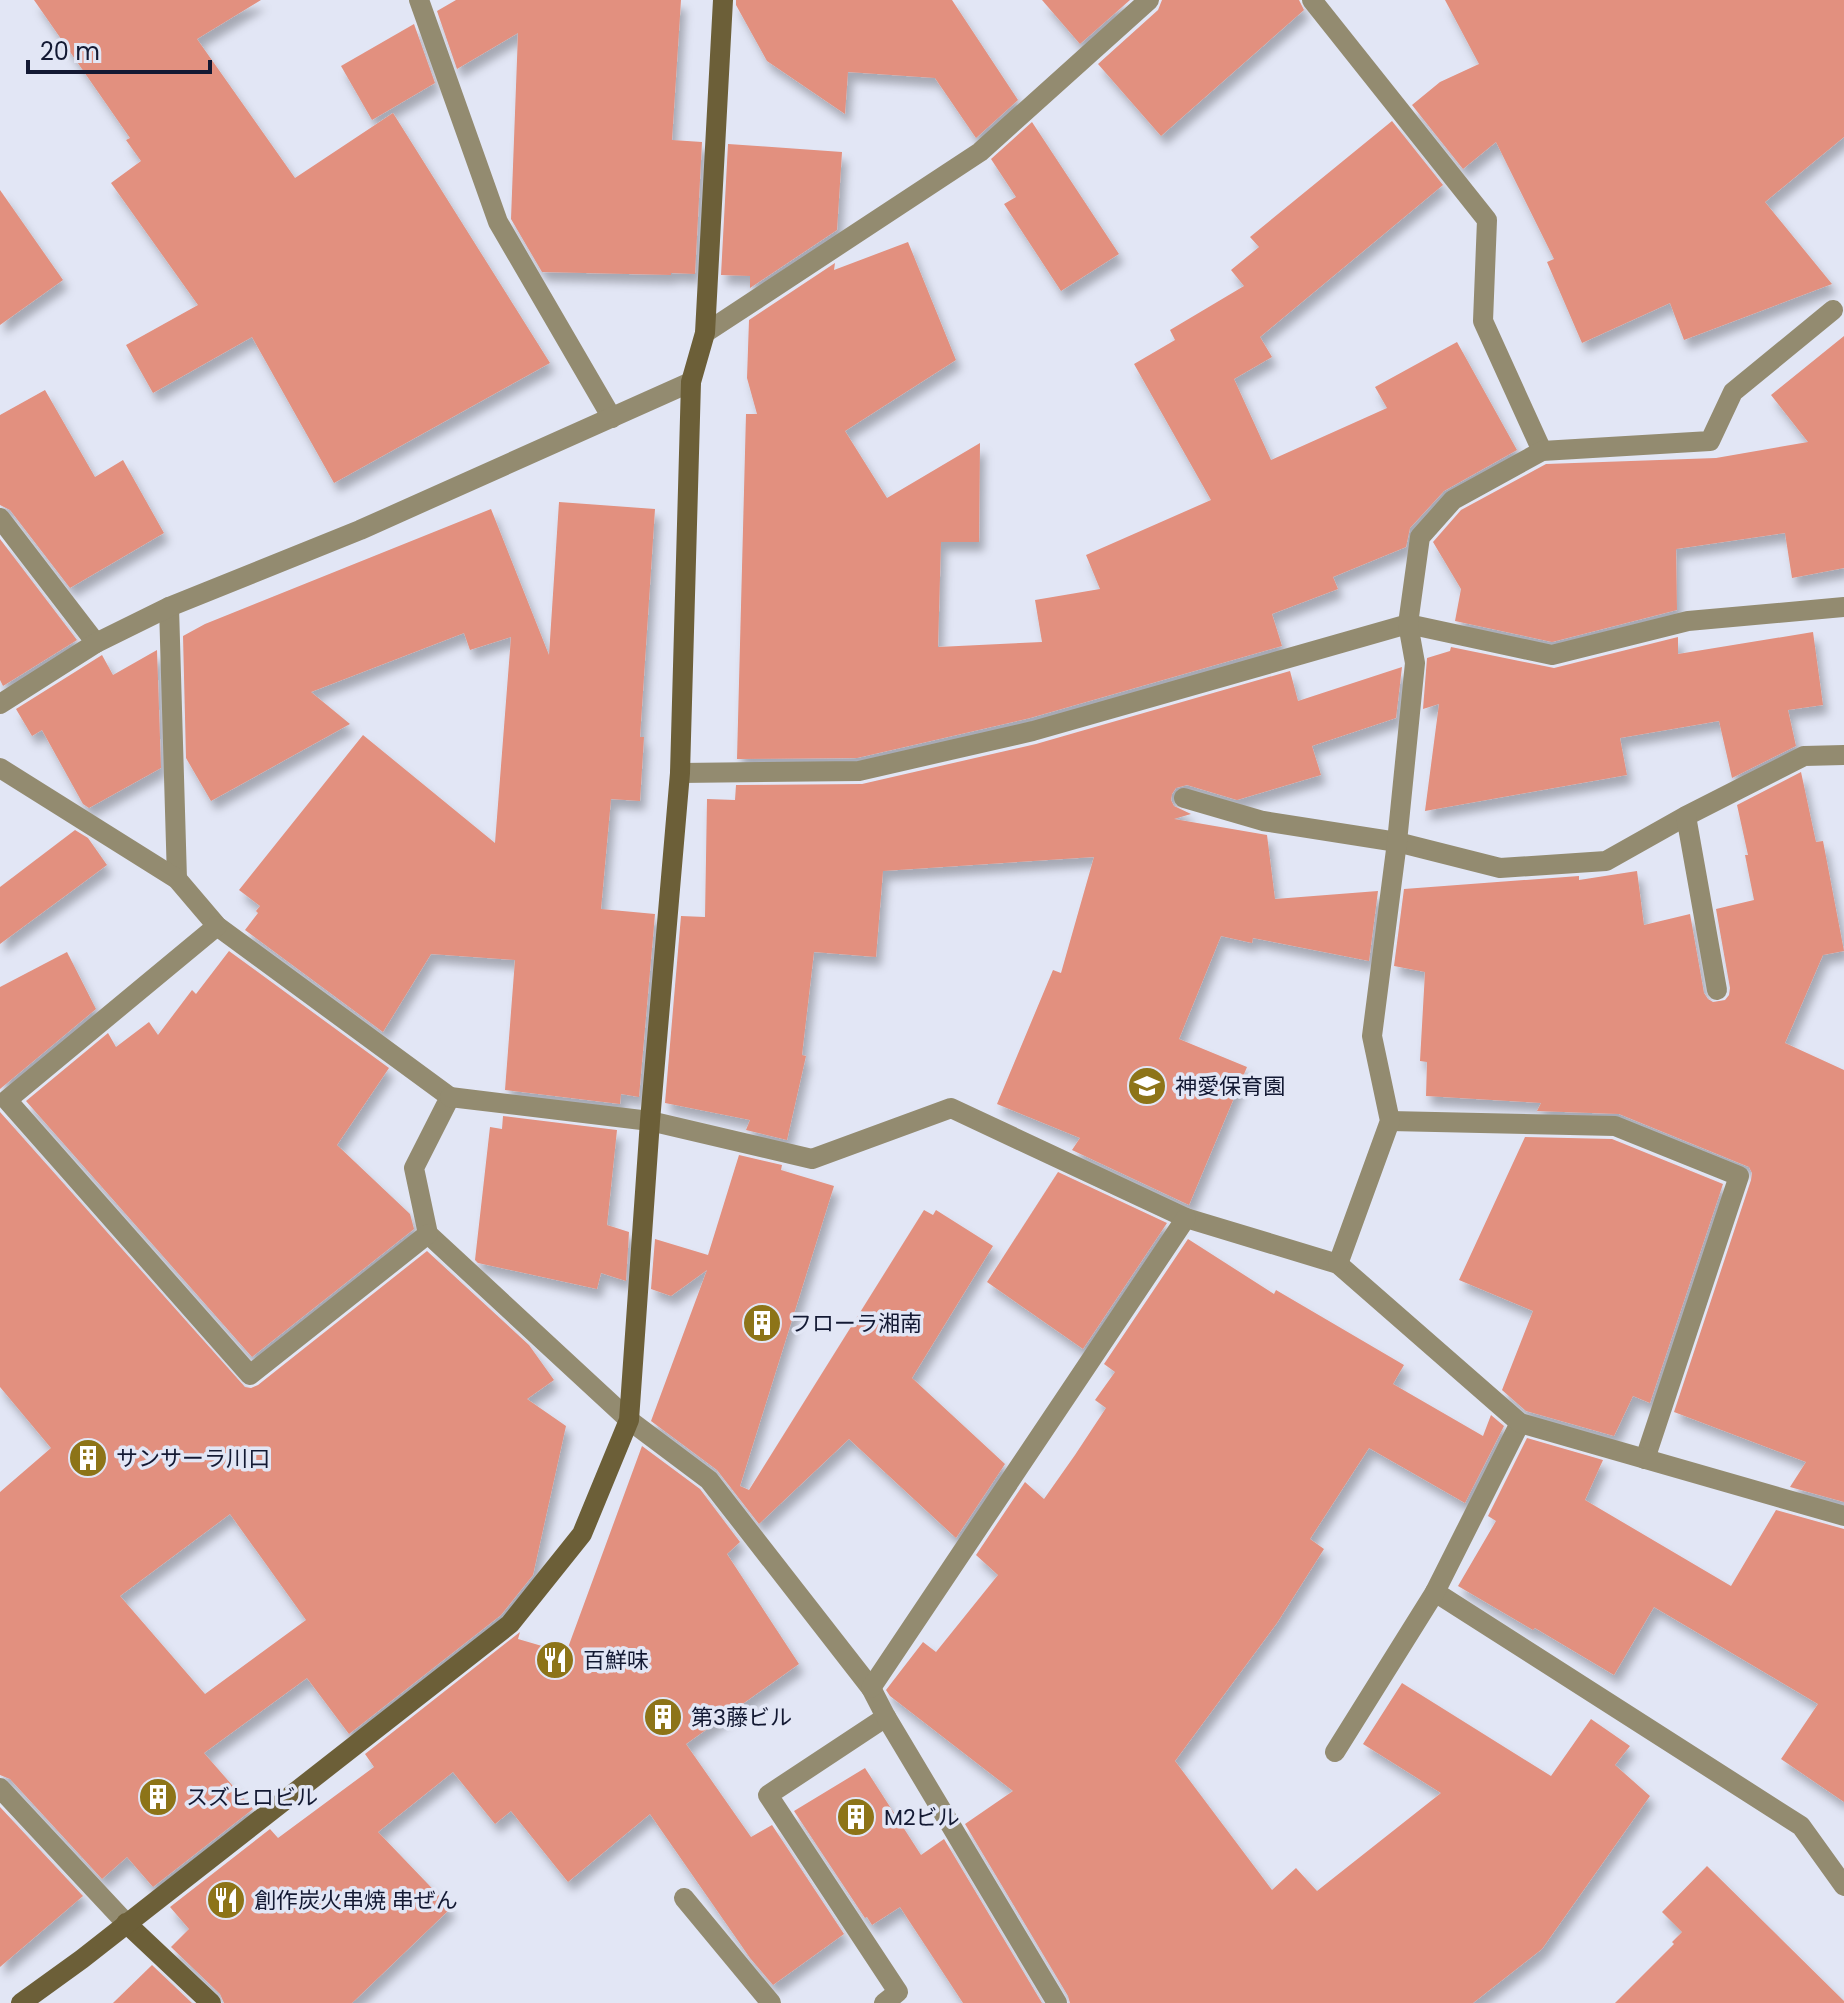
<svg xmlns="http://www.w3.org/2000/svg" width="1844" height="2003" font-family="Poppins,'Noto Sans JP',sans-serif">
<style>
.building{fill:#e2907f;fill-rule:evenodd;filter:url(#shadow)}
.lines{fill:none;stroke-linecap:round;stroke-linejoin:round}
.lane{stroke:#938b70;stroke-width:20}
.street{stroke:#938b70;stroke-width:20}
.secondary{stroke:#6c5f38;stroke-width:20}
.labels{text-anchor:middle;stroke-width:7;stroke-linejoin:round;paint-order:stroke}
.poi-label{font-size:22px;fill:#131933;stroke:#e2e6f5;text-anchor:start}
</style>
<defs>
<filter id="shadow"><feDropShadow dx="5" dy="9" stdDeviation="4" flood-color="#0004"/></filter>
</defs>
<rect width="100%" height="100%" fill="#e2e6f5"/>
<g class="building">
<polygon points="34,0 261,0 197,39 295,178 393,113 550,363 334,483 252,337 153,393 126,345 198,305 111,183 141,161 126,140 130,138"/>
<polygon points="456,0 681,0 672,140 702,142 695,274 671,273 671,275 542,272 511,219 518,33 457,69 437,11"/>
<polygon points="736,0 952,0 1018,100 976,138 935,78 848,72 845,114 767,61 736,5"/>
<polygon points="1042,0 1130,0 1080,44"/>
<polygon points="1162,0 1299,0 1304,10 1161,136 1098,64 1158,10"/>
<polygon points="1445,0 1844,0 1844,137 1765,202 1832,284 1684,340 1670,303 1582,343 1547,262 1554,259 1496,142 1463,169 1412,105 1440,82 1479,64"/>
<polygon points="414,24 435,83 372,120 341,66"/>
<polygon points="1392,121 1443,185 1260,337 1272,357 1234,379 1271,460 1387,408 1375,387 1457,342 1517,450 1444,491 1410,528 1406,547 1333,577 1338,589 1272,614 1282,646 1030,718 857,758 737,759 746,414 757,414 747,378 749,320 835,263 834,270 908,242 956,360 845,431 887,498 980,443 979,542 941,542 938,647 1042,642 1035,600 1100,589 1086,555 1211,500 1134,364 1175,340 1170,330 1244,286 1231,270 1259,247 1250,237"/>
<polygon points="1032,122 1119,254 1061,291 1004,204 1016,197 991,159"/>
<polygon points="728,144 842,152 837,230 750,288 750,276 721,275"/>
<polygon points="0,190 63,280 0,325"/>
<polygon points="1844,336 1844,568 1792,578 1785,533 1676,549 1677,610 1552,642 1455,621 1461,589 1433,542 1461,510 1546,464 1716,458 1808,442 1771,395"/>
<polygon points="45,390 95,477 123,460 164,533 70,588 10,510 0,505 0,415"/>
<polygon points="559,502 655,509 640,737 644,737 640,801 611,799 601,909 655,914 639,1097 621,1094 620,1104 505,1090 515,960 431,954 383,1032 245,930 258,913 256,911 260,906 239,890 363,735 495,843 511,637 470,650 464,633 311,692 350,724 211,801 186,758 183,636 205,624 491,509 549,655"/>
<polygon points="0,539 77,640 3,686 0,680"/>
<polygon points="1813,632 1823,705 1788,710 1796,746 1732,778 1719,721 1620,738 1627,775 1425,811 1439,704 1423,709 1427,658 1450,651 1451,647 1554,668 1678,637 1678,654"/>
<polygon points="157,650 161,768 89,808 83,804 42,730 32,736 16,709 102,655 113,675"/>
<polygon points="1402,667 1396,718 1312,746 1321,775 1237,800 1187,785 1176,788 1172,794 1171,800 1174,806 1191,814 1174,819 1267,835 1275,899 1378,891 1369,961 1253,938 1252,943 1221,936 1179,1039 1247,1067 1189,1205 1072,1150 1080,1138 997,1104 1053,970 1061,973 1094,857 883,871 876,957 814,952 802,1055 806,1056 787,1140 746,1130 750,1120 665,1103 681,916 705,917 707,799 735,800 736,785 862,784 1036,744 1290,671 1298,701"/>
<polygon points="1801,772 1816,842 1823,841 1844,951 1823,955 1785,1043 1844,1070 1844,1502 1790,1487 1806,1462 1674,1412 1751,1180 1752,1173 1749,1167 1619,1114 1537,1111 1541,1103 1426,1096 1427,1062 1420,1061 1425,972 1394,966 1404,889 1579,876 1579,880 1637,871 1644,925 1690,914 1704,993 1708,999 1713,1002 1725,1000 1729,995 1730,988 1716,909 1754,900 1745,855 1748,855 1737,805"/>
<polygon points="75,830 88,838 107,865 0,944 0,887"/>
<polygon points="229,951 389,1068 337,1145 410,1214 414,1229 252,1357 26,1101 108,1033 116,1047 149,1022 158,1035 192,990 196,994"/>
<polygon points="67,952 96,1009 0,1089 0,987"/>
<path d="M0,1112L245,1387L251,1388L258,1385L427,1251L529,1345L554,1380L527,1399L566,1426L533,1575L501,1615L349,1734L307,1678L204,1753L253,1809L153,1887L127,1857L102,1879L10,1779L0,1775V1492L51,1448L0,1387ZM230,1514L306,1620L205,1694L120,1596Z"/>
<polygon points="503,1116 617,1130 607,1225 629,1232 626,1281 601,1273 597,1289 478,1263 475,1260 490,1127 502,1129"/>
<polygon points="1525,1137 1612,1139 1723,1184 1650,1403 1633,1396 1614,1436 1526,1411 1502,1390 1533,1311 1459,1280"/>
<polygon points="739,1155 782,1165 781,1170 834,1186 740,1486 749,1490 924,1210 933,1215 936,1210 993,1246 912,1378 1005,1464 956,1538 849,1439 759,1524 717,1470 651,1421 707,1270 671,1296 651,1289 655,1239 708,1255"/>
<polygon points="1058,1172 1167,1223 1083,1349 987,1282"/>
<polygon points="1188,1239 1274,1294 1276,1290 1404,1365 1393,1384 1483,1436 1491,1415 1504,1426 1465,1503 1369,1448 1310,1539 1324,1549 1277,1623 1175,1761 1272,1890 1296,1868 1317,1891 1441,1793 1363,1744 1402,1683 1551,1776 1591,1719 1630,1746 1615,1765 1650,1796 1542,1949 1473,2003 1070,2003 1068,1996 965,1824 1013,1791 890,1696 886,1690 923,1642 936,1652 998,1575 976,1555 1025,1482 1044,1499 1075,1455 1106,1408 1095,1400 1115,1372 1104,1364"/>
<polygon points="1527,1438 1603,1460 1585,1500 1731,1586 1776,1510 1844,1529 1844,1802 1781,1759 1818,1704 1654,1607 1614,1675 1535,1628 1533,1630 1458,1586 1496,1521 1488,1516"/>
<polygon points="642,1446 700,1489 740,1542 727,1554 799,1664 686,1744 751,1837 772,1825 844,1934 773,1985 750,1958 650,1814 568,1882 511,1811 495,1824 453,1772 378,1832 451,1908 352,2003 224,2003 220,1994 171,1947 189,1929 170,1907 270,1829 278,1838 374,1767 365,1754 520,1632 518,1639 566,1653"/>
<polygon points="865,1768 921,1855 944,1839 1042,2003 963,2003 900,1907 872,1925 867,1917 865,1918 794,1811"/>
<polygon points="0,1807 83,1896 0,1967"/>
<polygon points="1707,1866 1844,2001 1844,2003 1615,2003 1674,1944 1672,1942 1682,1932 1662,1912"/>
<polygon points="152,1965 192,2003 113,2003"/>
</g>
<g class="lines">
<g class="lane">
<polyline points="1390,1121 1615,1126 1739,1176 1645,1459"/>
<polyline points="1435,1592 1801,1826 1844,1886"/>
<polyline points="1335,1752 1435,1592 1520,1423"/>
<polyline points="684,1898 771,2003"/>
<polyline points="884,2003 898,1992 768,1795 886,1717"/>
</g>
<g class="street">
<polyline points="419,0 498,222 612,418"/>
<polyline points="1312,0 1487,220 1483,321 1542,451"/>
<polyline points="705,333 980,152 1149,0"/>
<polyline points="0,518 96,643"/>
<polyline points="169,607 177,879"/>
<polyline points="0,704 96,643 169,607 360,530 691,382"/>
<polyline points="0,768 177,879 217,926 450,1097 414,1168 428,1234 629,1420 709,1480 871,1688 886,1717 1057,2003"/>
<polyline points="680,773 859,771 1033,731 1408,624 1552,655 1688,621 1844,607"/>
<polyline points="1184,798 1263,821 1397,842 1500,868 1606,861 1686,816 1804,756 1844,755"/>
<polyline points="1686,816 1717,990"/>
<polyline points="217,926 7,1100 250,1375 428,1234"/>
<polyline points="450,1097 650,1121 812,1159 951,1108 1186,1218 1338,1264 1520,1423 1844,1516"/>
<polyline points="1338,1264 1390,1121 1372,1036 1397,842 1415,663 1408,624 1420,537 1453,500 1542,451 1710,441 1733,392 1833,310"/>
<polyline points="871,1688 1186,1218"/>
<polyline points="0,1788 126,1923"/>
</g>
<g class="secondary">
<polyline points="126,1923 211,2003"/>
<polyline points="21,2003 82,1959 510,1624 582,1534 629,1420 650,1121 680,773 691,382 705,333 723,0"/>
</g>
</g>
<defs>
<g id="school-disc" transform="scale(2)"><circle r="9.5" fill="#8d7418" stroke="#e2e6f5"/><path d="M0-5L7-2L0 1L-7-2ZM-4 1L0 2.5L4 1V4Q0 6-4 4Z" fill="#fff"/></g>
<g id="building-disc" transform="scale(2)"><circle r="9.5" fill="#8d7418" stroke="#e2e6f5"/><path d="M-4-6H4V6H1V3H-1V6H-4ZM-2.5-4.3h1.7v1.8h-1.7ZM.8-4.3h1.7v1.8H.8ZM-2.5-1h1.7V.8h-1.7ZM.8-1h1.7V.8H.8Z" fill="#fff"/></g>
<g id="restaurant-disc" transform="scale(2)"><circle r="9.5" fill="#8d7418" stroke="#e2e6f5"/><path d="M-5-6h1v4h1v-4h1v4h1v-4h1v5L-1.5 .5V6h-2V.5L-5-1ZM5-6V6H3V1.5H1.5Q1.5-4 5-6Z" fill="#fff"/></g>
</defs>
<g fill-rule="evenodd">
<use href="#school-disc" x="1147" y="1086"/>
<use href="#building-disc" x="762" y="1323"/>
<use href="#building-disc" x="88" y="1458"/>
<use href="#restaurant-disc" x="555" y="1660"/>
<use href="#building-disc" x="663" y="1717"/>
<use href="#building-disc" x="158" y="1797"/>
<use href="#building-disc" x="856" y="1817"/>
<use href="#restaurant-disc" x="226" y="1900"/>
</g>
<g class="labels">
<g class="poi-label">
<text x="1175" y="1094">神愛保育園</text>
<text x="790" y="1331">フローラ湘南</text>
<text x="116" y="1466">サンサーラ川口</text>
<text x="583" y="1668">百鮮味</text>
<text x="691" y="1725">第3藤ビル</text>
<text x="186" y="1805">スズヒロビル</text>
<text x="884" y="1825">M2ビル</text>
<text x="254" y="1908">創作炭火串焼 串ぜん</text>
</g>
</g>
<path d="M28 60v12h182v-12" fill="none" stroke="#131933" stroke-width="4"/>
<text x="40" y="60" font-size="24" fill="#131933" stroke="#e2e6f5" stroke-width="6" paint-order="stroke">20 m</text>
</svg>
